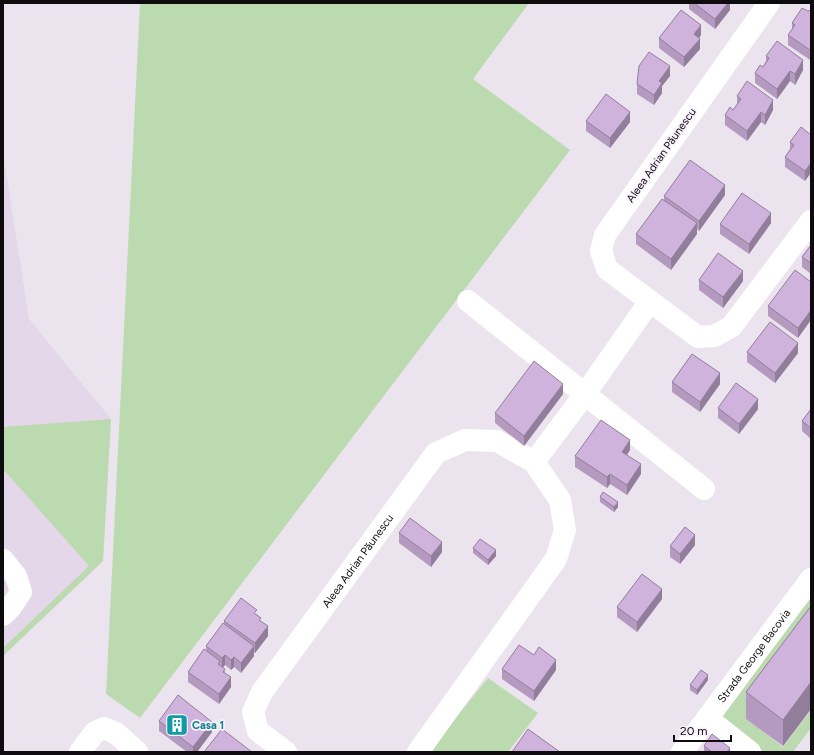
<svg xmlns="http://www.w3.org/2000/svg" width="814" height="755" font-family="Figtree,sans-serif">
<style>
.built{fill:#e3d7e9}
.green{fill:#bcdab0}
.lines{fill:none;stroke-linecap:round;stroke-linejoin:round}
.minor{stroke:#fff;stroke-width:22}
.wall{fill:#b39abe}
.shaded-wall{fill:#927d9b}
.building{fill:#d0b3dd;stroke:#927d9b}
.labels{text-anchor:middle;stroke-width:3.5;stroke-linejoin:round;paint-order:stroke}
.street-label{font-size:11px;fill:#0d0b0e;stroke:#f9f1fd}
.culture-label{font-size:11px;font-weight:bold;fill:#0d838f;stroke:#f9f1fd;text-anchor:start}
</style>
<rect width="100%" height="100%" fill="#ebe4ef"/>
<polygon class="built" points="3,152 29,319 111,419 103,561 3,656"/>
<g class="green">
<polygon points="140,3 529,3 473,79 570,150 140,718 106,694"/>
<polygon points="111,419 103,561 3,656 3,648 89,566 3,469 3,427"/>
<polygon points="811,596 811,632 746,719 783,747 811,710 811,728 793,752 764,752 721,719"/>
<polygon points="488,678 538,713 508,752 428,752"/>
</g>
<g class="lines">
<g class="minor">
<polyline points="769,3 605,235 601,251 607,269 698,337 714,336 731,327 811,221"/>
<polyline points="468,301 704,489"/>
<polyline points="534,462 585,394 650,301"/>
<polyline points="3,560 16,576 21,592 11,607 3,615"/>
<polyline points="707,718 750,752"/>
<polyline points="80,752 95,732 104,728 116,733 137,752"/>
<path id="s1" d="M286,752L258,731L253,712L262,692L436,453L465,440L497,441L534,462L560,500L565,530L556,559L418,752"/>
<path id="s2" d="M682,752L811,579"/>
</g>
</g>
<g class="wall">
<polygon points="689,3 730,3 730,10 715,29 689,9"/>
<polygon points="811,10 811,58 810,60 788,45 788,35 792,30 792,23 808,11"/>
<polygon points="701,35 699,38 700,49 684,67 659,48 659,38"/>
<polygon points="766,56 803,70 795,85 790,81 777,99 755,83 755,73 763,67 766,61"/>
<polygon points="670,76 662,86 662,93 654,105 637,94 637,84"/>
<polygon points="737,96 773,110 765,125 761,122 747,141 725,125 725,115 733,110 737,105"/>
<polygon points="586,121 630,122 610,148 586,131"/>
<polygon points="811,135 805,181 785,167 785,157 790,149 790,142"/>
<polygon points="725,195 699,231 697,229 697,234 671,270 636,244 636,234 664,200 664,196"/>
<polygon points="771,223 749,254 720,234 720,224"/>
<polygon points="811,245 811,274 802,267 802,257"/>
<polygon points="699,280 743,281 723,308 699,290"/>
<polygon points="811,282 798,338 768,316 768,306"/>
<polygon points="747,352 798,353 775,383 747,362"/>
<polygon points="672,382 720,384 700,412 672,392"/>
<polygon points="563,394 524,446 495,423 495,413"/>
<polygon points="718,408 758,409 739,434 718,418"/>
<polygon points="811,409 811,439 802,431 802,421"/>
<polygon points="630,450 627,455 641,474 627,495 610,484 607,488 575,467 575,456"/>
<polygon points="600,497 618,507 614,512 600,502"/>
<polygon points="399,533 442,552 431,567 399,543"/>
<polygon points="695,545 680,564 670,557 670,546"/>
<polygon points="473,548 496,556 488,565 473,553"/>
<polygon points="662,599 637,632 617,617 617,607"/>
<polygon points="811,606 811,709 783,746 746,719 746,692"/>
<polygon points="257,614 268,636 255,653 254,652 254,656 241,673 234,667 231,670 225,665 223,667 231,687 219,704 188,682 188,672 206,650 206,646 224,625 224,621"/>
<polygon points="502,669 556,670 534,701 502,679"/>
<polygon points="708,680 697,695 690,690 690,685"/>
<polygon points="159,721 212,732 197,752 187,752 159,731"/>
<polygon points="704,746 730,752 705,752 704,751"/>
</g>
<g class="shaded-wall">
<polygon points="728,3 730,3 730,10 715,29 715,19"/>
<polygon points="701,25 701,35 694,45 694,34"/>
<polygon points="700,39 700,49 684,67 684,57"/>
<polygon points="811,48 811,58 810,60 810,50"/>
<polygon points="803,60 803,70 795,85 795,74"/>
<polygon points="670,66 670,76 662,86 662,93 654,105 654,95 659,81"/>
<polygon points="790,71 790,81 777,99 777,89"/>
<polygon points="773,100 773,110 765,125 765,115"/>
<polygon points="630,112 630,122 610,148 610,138"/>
<polygon points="761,112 761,122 747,141 747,131"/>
<polygon points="811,163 811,173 805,181 805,171"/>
<polygon points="725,185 725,195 699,231 699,221"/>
<polygon points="771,213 771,223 749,254 749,244"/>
<polygon points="697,223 697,234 671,270 671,259"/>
<polygon points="743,271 743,281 723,308 723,297"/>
<polygon points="811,310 811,320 798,338 798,328"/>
<polygon points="798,343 798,353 775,383 775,373"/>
<polygon points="720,373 720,384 700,412 700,402"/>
<polygon points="563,384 563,394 524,446 524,436"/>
<polygon points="758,399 758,409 739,434 739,424"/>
<polygon points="630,440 630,450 622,462 622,452"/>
<polygon points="641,464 641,474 627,495 627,485"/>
<polygon points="610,474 610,484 607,488 607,477"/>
<polygon points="618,502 618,507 614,512 614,507"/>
<polygon points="695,535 695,545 680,564 680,554"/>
<polygon points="442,542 442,552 431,567 431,556"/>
<polygon points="496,550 496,556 488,565 488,560"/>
<polygon points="662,589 662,599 637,632 637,622"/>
<polygon points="268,626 268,636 255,653 255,643"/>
<polygon points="254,646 254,656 241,673 241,663"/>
<polygon points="225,655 225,665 222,668 222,658"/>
<polygon points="234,657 234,667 231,670 231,660"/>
<polygon points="556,660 556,670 534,701 534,691"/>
<polygon points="708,675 708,680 697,695 697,690"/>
<polygon points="231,677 231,687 219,704 219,694"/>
<polygon points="811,682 811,709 783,746 783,720"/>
<polygon points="212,722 212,732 197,752 193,752 193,747"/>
<polygon points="730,748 730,752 727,752"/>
</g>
<g class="building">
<polygon points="694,3 728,3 715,19"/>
<polygon points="802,8 808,11 811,10 811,48 810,50 788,35 795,25 792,23"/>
<polygon points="681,10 701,25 694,34 700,39 684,57 659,38"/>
<polygon points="777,41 803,60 795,74 790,71 777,89 755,73 760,65 763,67 769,58 766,56"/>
<polygon points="649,52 670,66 659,81 662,83 654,95 637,84 639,66"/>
<polygon points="747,81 773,100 765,115 761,112 747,131 725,115 730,107 733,110 741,99 737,96"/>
<polygon points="606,94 630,112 610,138 586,121"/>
<polygon points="801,127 811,135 811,163 805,171 785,157 794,145 790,142"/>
<polygon points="690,160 725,185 699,221 664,196"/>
<polygon points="742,193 771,213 749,244 720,224"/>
<polygon points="662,199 697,223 671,259 636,234"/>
<polygon points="811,245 811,263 802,257"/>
<polygon points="718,253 743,271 723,297 699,280"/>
<polygon points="795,270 811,282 811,310 798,328 768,306"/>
<polygon points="770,322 798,343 775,373 747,352"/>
<polygon points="692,354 720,373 700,402 672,382"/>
<polygon points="534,361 563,384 524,436 495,413"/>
<polygon points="736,383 758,399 739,424 718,408"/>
<polygon points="811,409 811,428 802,421"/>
<polygon points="601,420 630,440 622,452 641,464 627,485 610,474 607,477 575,456"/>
<polygon points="603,492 618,502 614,507 600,497"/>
<polygon points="410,518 442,542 431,556 399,533"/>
<polygon points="685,527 695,535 680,554 670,546"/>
<polygon points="480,539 496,550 488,560 473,548"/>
<polygon points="642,574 662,589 637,622 617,607"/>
<polygon points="241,598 257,610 254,613 261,618 259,620 268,626 255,643 224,621"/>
<polygon points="811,606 811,682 783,720 746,692"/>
<polygon points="223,623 254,646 241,663 234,657 231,660 225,655 222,658 206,646"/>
<polygon points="519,645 534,655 539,647 556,660 534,691 502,669"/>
<polygon points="204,649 220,661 218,664 225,669 223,672 231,677 219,694 188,672"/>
<polygon points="701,670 708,675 697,690 690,685"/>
<polygon points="178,695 212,722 193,747 159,721"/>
<polygon points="222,729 252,752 204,752"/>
<polygon points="528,729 560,752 512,752"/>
<polygon points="712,734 730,748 727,752 712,752 704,746"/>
</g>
<defs>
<g id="building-square" transform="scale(1.15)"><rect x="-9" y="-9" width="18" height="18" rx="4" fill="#0f9aa8" stroke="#f9f1fd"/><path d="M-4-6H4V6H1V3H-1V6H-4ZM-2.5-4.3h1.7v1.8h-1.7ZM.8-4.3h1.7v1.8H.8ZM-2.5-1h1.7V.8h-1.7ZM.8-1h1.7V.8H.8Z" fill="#fff"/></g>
</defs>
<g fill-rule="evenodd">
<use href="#building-square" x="177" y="725"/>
</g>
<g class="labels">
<g class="street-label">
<text transform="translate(661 155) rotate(-55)" y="4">Aleea Adrian Păunescu</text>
<text dy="4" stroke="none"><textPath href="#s1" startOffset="239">Aleea Adrian Păunescu</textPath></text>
<text dy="4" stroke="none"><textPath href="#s2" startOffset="120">Strada George Bacovia</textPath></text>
</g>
<g class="culture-label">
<text x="192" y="729">Casa 1</text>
</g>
</g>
<rect width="814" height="755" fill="none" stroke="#0d0b0e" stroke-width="8"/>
<path d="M674 735v6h57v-6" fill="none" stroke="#0d0b0e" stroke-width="2"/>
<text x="680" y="735" font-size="12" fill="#0d0b0e" stroke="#f9f1fd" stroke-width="3" paint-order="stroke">20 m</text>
</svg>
